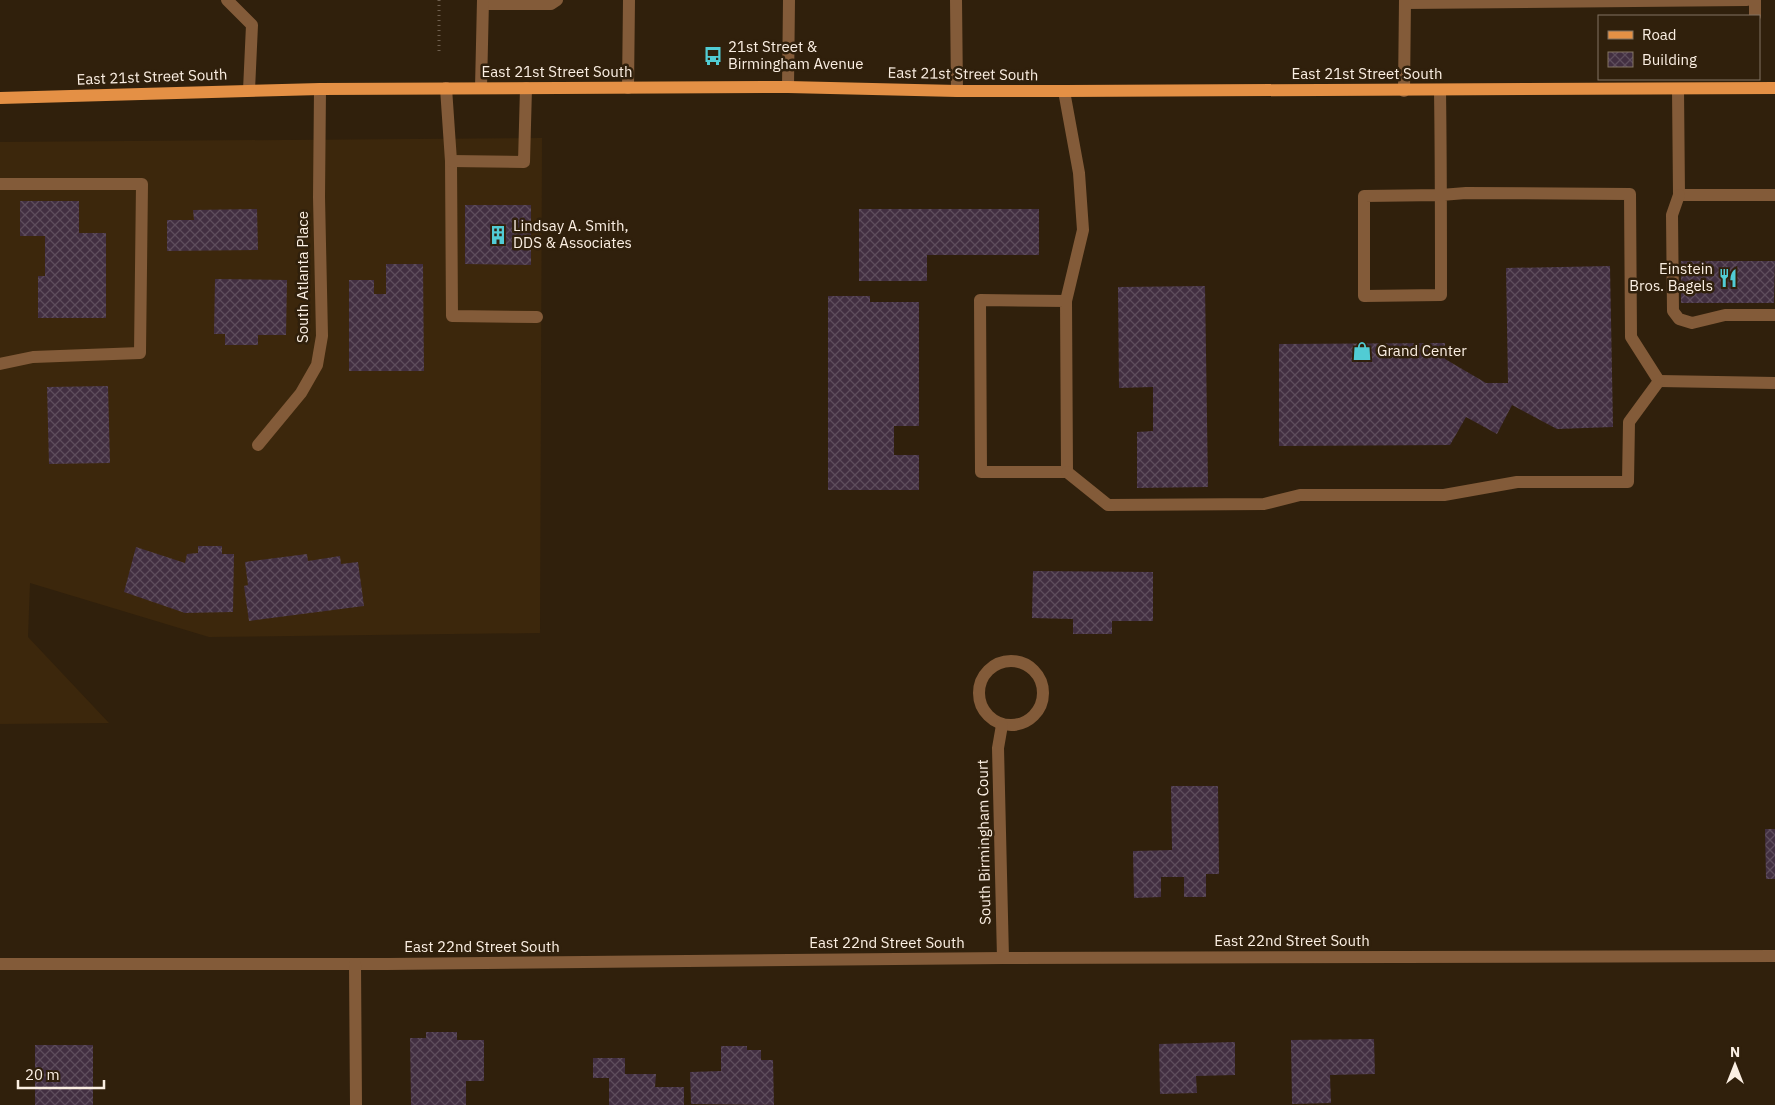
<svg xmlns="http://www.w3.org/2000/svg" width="1775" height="1105" font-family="'IBM Plex Sans',sans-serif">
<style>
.built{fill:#3c270c}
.building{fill:url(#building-cross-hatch)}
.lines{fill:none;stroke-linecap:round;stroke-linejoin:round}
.path{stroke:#6e5f4e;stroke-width:3;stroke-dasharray:1 4;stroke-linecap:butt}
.minor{stroke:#835b39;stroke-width:12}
.major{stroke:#e49045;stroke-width:12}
.labels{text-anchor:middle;stroke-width:5;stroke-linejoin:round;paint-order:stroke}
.poi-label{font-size:15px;fill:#fbefe3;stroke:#30200c;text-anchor:start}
.street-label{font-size:15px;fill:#fbefe3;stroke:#30200c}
</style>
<defs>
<pattern id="building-cross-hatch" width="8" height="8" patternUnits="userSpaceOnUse" patternTransform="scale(1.25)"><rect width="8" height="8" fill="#422f41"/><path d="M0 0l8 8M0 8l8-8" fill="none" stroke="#5e4d5c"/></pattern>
</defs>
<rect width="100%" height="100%" fill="#30200c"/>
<polygon class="built" points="542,138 540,633 209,637 30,583 28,637 109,723 0,724 0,142"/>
<g class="building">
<polygon points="20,201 79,201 79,233 106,233 106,318 38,318 38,276 45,276 45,236 20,236"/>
<polygon points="465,205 531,205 531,265 465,264"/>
<polygon points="257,209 258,250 167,251 167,220 194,220 193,210"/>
<polygon points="859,209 1039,209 1039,255 927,255 927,281 859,281"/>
<polygon points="1681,261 1775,261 1774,303 1681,303"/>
<polygon points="386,264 423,264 424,371 349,371 349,280 374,280 374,294 386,294"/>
<polygon points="1610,266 1613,427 1557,429 1512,405 1497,434 1466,417 1450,445 1279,446 1279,344 1445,343 1445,359 1486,383 1508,383 1506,268"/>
<polygon points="215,279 287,280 286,335 258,335 258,345 225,345 225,334 214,334"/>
<polygon points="1205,286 1208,487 1137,488 1137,432 1153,431 1153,387 1119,388 1118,287"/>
<polygon points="828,296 870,296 870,302 919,302 919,426 894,426 894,455 919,455 919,490 828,490"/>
<polygon points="108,386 110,463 49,464 47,387"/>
<polygon points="198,546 222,546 222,554 234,554 233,612 185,613 124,592 136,547 185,563 187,554 198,553"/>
<polygon points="307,554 308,561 340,556 341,564 358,562 364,606 249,621 244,586 248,585 245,562"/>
<polygon points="1033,571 1153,572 1153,621 1112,621 1112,634 1073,634 1073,619 1032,618"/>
<polygon points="1171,786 1218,786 1219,874 1206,874 1206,897 1184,897 1184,877 1161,877 1161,897 1134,898 1133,851 1172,850"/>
<polygon points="1765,829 1775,829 1775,879 1766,879"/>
<polygon points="426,1032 457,1032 457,1040 484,1040 484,1081 466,1081 466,1105 411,1105 410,1038 426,1038"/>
<polygon points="1374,1039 1375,1074 1330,1075 1331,1103 1292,1104 1291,1040"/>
<polygon points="1235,1042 1235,1075 1196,1076 1197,1093 1160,1094 1159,1044"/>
<rect x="35" y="1045" width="58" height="60"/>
<polygon points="721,1046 747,1046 747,1050 761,1050 761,1060 773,1060 774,1105 691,1104 690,1072 721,1071"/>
<polygon points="593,1058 625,1058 625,1074 656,1074 655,1087 684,1087 684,1105 609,1105 609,1078 593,1078"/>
</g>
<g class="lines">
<polyline class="path" points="439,0 439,51"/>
<g class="minor">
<polyline points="227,0 252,25 249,90"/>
<polyline points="956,0 957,91"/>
<polyline points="1405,3 1747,0"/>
<polyline points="483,4 551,4 557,0"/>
<polyline points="1755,16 1755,0"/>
<polyline points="788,87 789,0"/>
<polyline points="446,88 451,161 452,316 537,317"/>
<polyline points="481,88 483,0"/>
<polyline points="628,88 629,0"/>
<polyline points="1678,89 1679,195 1775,195"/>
<polyline points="1064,91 1079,173 1083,230 1066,301 1067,472 981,472 980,300 1066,301"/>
<polyline points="1404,91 1405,0"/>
<polyline points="451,161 524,162 526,88"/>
<polyline points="0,184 142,184 140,353 33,357 0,364"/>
<polyline points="1679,195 1672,215 1673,311 1679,319 1692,323 1725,315 1775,315"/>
<polyline points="1659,381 1775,383"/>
<polyline points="258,445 301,393 317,365 322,336 319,197 320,89"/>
<path d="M1067,472L1108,505L1264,504L1300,495H1444L1517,482H1628L1629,422L1659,381L1631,337L1630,194L1466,193L1441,195L1364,196V296L1441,295C1441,227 1441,158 1440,90"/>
<circle cx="1011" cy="693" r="32"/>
<polyline points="1002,725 998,748 1003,958"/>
<polyline points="0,964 388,964 1003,958 1775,956"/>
<polyline points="355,964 356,1105"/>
</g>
<polyline class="major" points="0,98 320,89 788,87 957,91 1064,91 1775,88"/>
</g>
<defs>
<g id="bus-bare" transform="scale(1.5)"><path d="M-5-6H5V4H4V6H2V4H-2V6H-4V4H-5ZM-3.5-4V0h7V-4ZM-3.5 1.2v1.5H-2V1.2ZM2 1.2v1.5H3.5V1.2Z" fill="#51ccd4" stroke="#30200c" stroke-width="2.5" paint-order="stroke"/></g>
<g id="building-bare" transform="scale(1.5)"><path d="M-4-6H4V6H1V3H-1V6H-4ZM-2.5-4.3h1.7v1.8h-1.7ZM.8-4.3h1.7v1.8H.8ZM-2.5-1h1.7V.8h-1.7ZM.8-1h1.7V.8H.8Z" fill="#51ccd4" stroke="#30200c" stroke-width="2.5" paint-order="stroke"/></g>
<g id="restaurant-bare" transform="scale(1.5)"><path d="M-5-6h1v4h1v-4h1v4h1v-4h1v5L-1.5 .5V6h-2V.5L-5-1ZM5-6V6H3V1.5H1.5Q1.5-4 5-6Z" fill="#51ccd4" stroke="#30200c" stroke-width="2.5" paint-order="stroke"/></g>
<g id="shop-bare" transform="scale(1.5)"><path d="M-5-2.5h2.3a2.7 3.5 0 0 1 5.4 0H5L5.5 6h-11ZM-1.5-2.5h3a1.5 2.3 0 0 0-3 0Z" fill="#51ccd4" stroke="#30200c" stroke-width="2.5" paint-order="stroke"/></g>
</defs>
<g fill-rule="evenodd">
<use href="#bus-bare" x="713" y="56"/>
<use href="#building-bare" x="498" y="235"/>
<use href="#restaurant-bare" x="1728" y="278"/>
<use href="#shop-bare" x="1362" y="351"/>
</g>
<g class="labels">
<g class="poi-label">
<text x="728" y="52">21st Street &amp;<tspan x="728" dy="17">Birmingham Avenue</tspan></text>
<text x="513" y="231">Lindsay A. Smith,<tspan x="513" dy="17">DDS &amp; Associates</tspan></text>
<text x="1713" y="274" text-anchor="end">Einstein<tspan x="1713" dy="17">Bros. Bagels</tspan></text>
<text x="1377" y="356">Grand Center</text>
</g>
<g class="street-label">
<text x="557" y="77">East 21st Street South</text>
<text transform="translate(963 74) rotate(1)" y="5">East 21st Street South</text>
<text x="1367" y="79">East 21st Street South</text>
<text transform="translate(152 77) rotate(-2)" y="5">East 21st Street South</text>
<text transform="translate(303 277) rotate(-90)" y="5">South Atlanta Place</text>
<text transform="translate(984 842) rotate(-91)" y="5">South Birmingham Court</text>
<text x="1292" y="946">East 22nd Street South</text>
<text x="887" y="948">East 22nd Street South</text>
<text x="482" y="952">East 22nd Street South</text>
</g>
</g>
<rect x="1598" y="15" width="162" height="65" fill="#30200c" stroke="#817362"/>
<rect x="1608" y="31" width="25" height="8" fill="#e49045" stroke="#817362"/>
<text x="1642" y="40" font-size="15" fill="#fbefe3">Road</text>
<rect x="1608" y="52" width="25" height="15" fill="url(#building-cross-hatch)" stroke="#817362"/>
<text x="1642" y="65" font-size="15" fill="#fbefe3">Building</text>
<g transform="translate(1735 1065)" stroke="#30200c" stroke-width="4" paint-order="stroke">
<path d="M0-4L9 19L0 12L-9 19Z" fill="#fbefe3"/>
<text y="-8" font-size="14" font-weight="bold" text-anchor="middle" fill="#fbefe3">N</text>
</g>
<path d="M18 1080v8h86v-8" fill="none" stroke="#fbefe3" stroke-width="2.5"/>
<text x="25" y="1080" font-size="15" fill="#fbefe3" stroke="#30200c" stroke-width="4" paint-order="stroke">20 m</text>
</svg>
